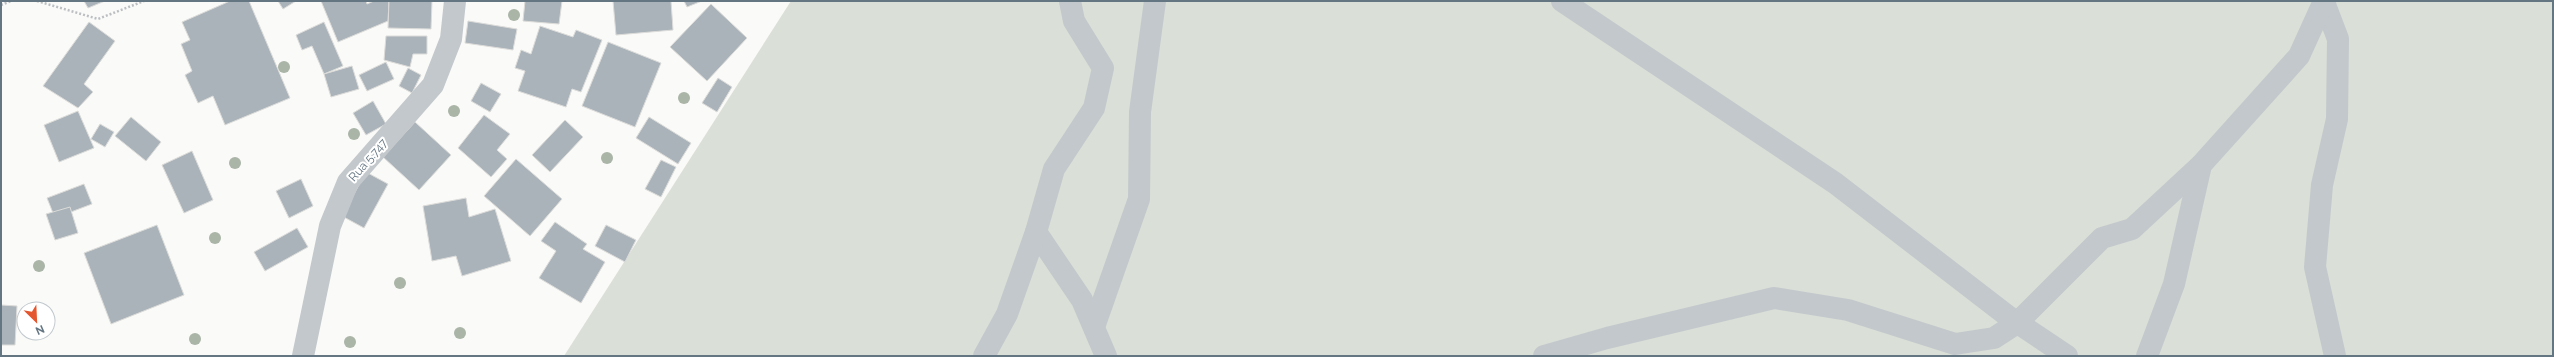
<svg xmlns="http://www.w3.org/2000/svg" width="2554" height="357" font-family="Raleway,sans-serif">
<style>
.green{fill:#dadfd7}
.building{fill:#aab3b9;stroke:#dcdcda}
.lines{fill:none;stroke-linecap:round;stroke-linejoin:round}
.path{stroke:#bbbfc2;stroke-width:2.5;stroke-dasharray:2 2;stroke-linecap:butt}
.minor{stroke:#c3c8cc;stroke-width:22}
.tree{fill:#aab4a7}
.labels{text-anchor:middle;stroke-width:4;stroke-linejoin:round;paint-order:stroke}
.street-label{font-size:12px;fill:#657683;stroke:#fff}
</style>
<rect width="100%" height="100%" fill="#fafaf8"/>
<polygon class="green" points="791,1 2553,1 2553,356 564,356"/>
<g class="building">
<polygon points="84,1 105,1 88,8"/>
<polygon points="230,1 249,1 290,98 225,125 213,96 198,103 185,75 192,71 181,44 190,40 182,22"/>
<polygon points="278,1 296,1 283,9"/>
<polygon points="321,1 366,1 367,4 374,1 389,1 388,21 338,42"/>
<polygon points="389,1 432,1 431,29 388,28"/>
<polygon points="525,1 562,1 559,24 523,21"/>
<polygon points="613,1 671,1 673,30 616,35"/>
<polygon points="684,1 702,1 687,7"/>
<polygon points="711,4 747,38 707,81 670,47"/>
<polygon points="468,21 517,29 513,50 465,43"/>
<polygon points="89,22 115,41 84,84 93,92 78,108 43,86"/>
<polygon points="324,22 343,66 324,74 312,46 302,50 296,35"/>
<polygon points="540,26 573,37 576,30 602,40 581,92 572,89 566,107 518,91 525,71 515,68 521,50 531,54"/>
<polygon points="386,36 427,36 427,54 413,54 410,67 384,60"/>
<polygon points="608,42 661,63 635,127 582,106"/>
<polygon points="386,62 394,79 367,91 359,75"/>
<polygon points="352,66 359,89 331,97 324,74"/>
<polygon points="408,68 421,75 412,93 399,86"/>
<polygon points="718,78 732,87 717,112 702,103"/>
<polygon points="481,83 501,94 490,112 471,101"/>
<polygon points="373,101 386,124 366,135 353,113"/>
<polygon points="78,111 94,148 59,162 44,125"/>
<polygon points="484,115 510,134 497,150 507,159 491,177 458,148"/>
<polygon points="131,117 161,142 146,161 115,136"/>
<polygon points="649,117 691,143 678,164 636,138"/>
<polygon points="565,120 583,137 550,172 532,155"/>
<polygon points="415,122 451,155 419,190 383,157"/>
<polygon points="100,124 114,132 105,147 91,139"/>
<polygon points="192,151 213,200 184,213 162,165"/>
<polygon points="516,159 562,199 530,236 484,196"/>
<polygon points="661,160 676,167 661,197 645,189"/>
<polygon points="366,172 388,184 364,228 342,216"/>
<polygon points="301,179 313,206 289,218 276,191"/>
<polygon points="84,184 92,204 55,218 47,198"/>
<polygon points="466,198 469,217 495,209 511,261 462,276 456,256 432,261 423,206"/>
<polygon points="70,207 78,233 55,240 46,214"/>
<polygon points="555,222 587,244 583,249 605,262 581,303 539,278 556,251 541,241"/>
<polygon points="157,225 184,295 111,324 84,253"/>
<polygon points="606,225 636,240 625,262 595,246"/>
<polygon points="297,228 308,247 265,271 254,252"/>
<polygon points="1,305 17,306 15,345 1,345"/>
</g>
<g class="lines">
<g class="path">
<polyline points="37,1 98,19 144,1"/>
<polyline points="1,5 11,1"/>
</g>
<g class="minor">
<polyline points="1562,1 1835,183 2009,317 2067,356"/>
<polyline points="2324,2 2338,39 2337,119 2322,185 2315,267 2335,356"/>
<polyline points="1036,232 1082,300 1106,356"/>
<polyline points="1094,327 1139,199 1140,112 1155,1"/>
<polyline points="303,356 330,226 348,182 433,85 451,39 455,1"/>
<polyline points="984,356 1007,314 1036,232 1054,169 1094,108 1103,68 1074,21 1070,1"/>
<polyline points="1544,356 1607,338 1774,298 1848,310 1955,344 1994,338 2017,323 2102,238 2132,229 2201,165"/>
<polyline points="2147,356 2174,284 2201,165 2299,56 2324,1"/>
</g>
</g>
<g class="tree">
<circle cx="514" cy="15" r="6"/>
<circle cx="284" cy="67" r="6"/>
<circle cx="684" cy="98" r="6"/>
<circle cx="454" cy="111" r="6"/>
<circle cx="354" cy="134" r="6"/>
<circle cx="607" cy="158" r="6"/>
<circle cx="235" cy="163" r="6"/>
<circle cx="215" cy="238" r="6"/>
<circle cx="39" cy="266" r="6"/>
<circle cx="400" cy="283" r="6"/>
<circle cx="460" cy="333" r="6"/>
<circle cx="195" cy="339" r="6"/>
<circle cx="350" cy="342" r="6"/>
</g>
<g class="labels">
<g class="street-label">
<text transform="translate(368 160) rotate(-49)" y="4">Rua 5.747</text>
</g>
</g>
<rect width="2554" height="357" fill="none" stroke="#657683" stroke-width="4"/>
<g transform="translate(36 321) rotate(156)"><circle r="19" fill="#ffffff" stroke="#c1c8cd"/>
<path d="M0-3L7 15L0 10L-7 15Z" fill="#e4572e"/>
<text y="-6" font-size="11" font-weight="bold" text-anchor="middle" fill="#657683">N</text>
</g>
</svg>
